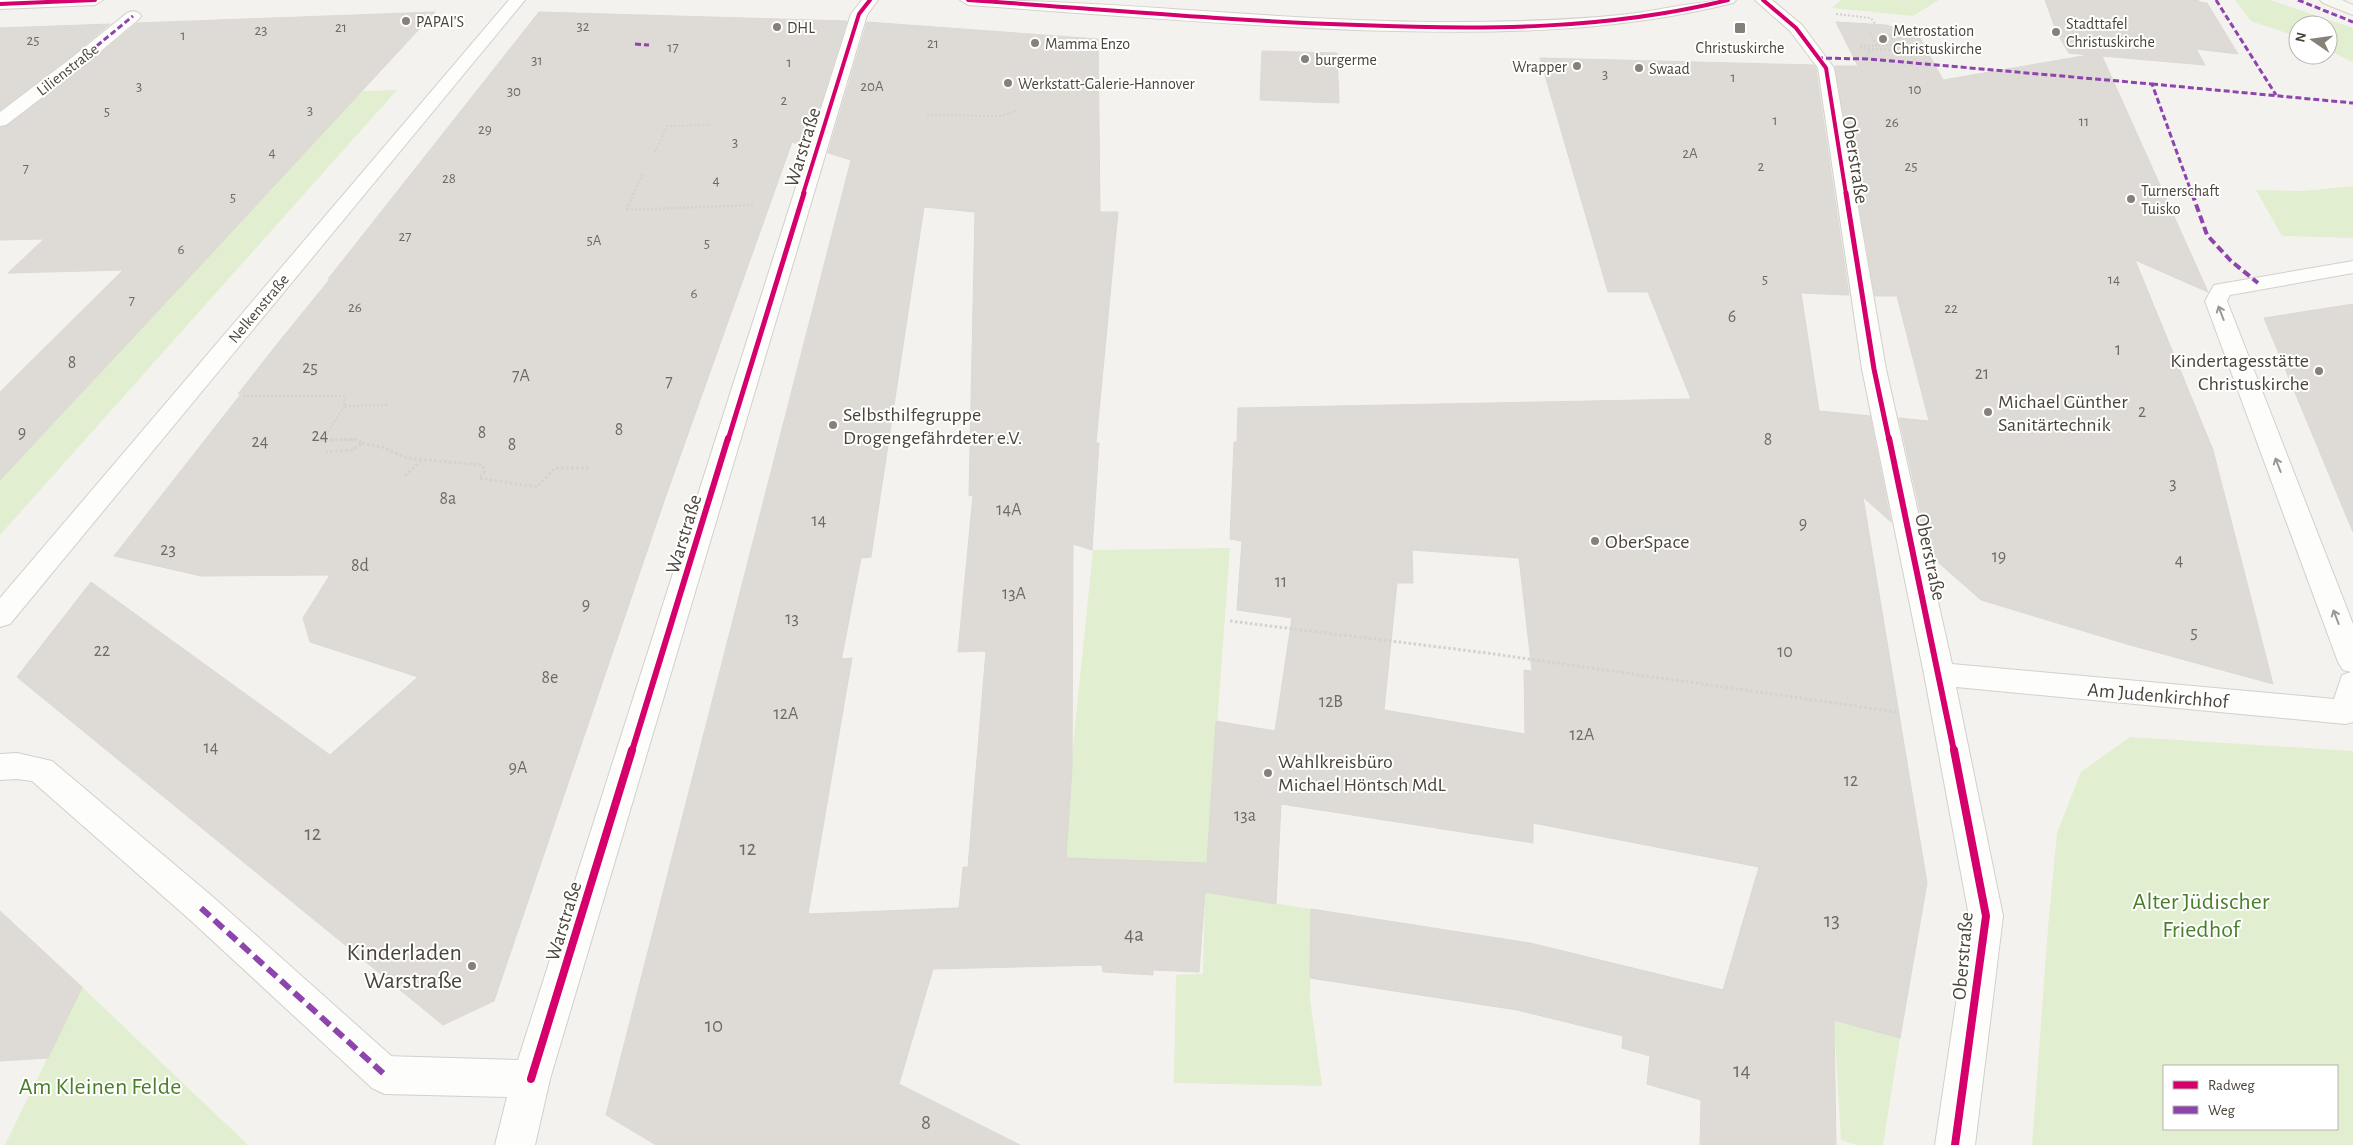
<svg xmlns="http://www.w3.org/2000/svg" width="2353" height="1145" font-family="'Alegreya Sans',sans-serif">
<style>
.green{fill:#e1eecf;fill-rule:evenodd}
.building{fill:#dedbd6;stroke:#dcd9d4;fill-rule:evenodd}
.lines{fill:none;stroke-linecap:round;stroke-linejoin:round}
.pedestrian-casing{stroke:#d2d0cb;stroke-width:2}
.minor-casing{stroke:#d2d0cb;stroke-width:2}
.secondary-casing{stroke:#d3cfc5;stroke-width:2}
.path-far2{stroke:#d3d2cc;stroke-width:2;stroke-dasharray:2 2;stroke-linecap:butt}
.path-far1{stroke:#d3d2cc;stroke-width:2.5;stroke-dasharray:2 2;stroke-linecap:butt}
.path{stroke:#d3d2cc;stroke-width:3;stroke-dasharray:2.5 2.5;stroke-linecap:butt}
.pedestrian{fill:#fdfdfc;fill-rule:evenodd}
.minor{fill:#fdfdfc;fill-rule:evenodd}
.secondary{fill:#f7f6f1;fill-rule:evenodd}
.quiet-far2{stroke:#8e44ad;stroke-width:3;stroke-dasharray:6 3;stroke-linecap:butt}
.quiet-far1{stroke:#8e44ad;stroke-width:4;stroke-dasharray:8 4;stroke-linecap:butt}
.quiet{stroke:#8e44ad;stroke-width:6;stroke-dasharray:12 6;stroke-linecap:butt}
.cycleway-far3-casing{stroke:#fff;stroke-width:5.5}
.cycleway-far2-casing{stroke:#fff;stroke-width:8}
.cycleway-far1-casing{stroke:#fff;stroke-width:9}
.cycleway-casing{stroke:#fff;stroke-width:11}
.cycleway-far3{stroke:#d6006c;stroke-width:4}
.cycleway-far2{stroke:#d6006c;stroke-width:5}
.cycleway-far1{stroke:#d6006c;stroke-width:6}
.cycleway{stroke:#d6006c;stroke-width:8}
.oneway{stroke:#9b9791}
.poi-dot{fill:#868178;stroke:#fff;stroke-width:2}
.labels{text-anchor:middle;stroke-width:4;stroke-linejoin:round;paint-order:stroke}
.far-number-label{font-size:15px;fill:#706a61}
.far-poi-label{font-size:16px;fill:#4b4439;stroke:#fff;text-anchor:start}
.far-street-label{font-size:16px;fill:#4b4439;stroke:#fff}
.number-label{font-size:18px;fill:#706a61}
.street-label{font-size:20px;fill:#4b4439;stroke:#fff}
.poi-label{font-size:20px;fill:#4b4439;stroke:#fff;text-anchor:start}
.near-number-label{font-size:21px;fill:#706a61}
.near-park-label{font-size:24px;fill:#4a7f2a;stroke:#fff}
.near-poi-label{font-size:24px;fill:#4b4439;stroke:#fff;text-anchor:end}
</style>
<rect width="100%" height="100%" fill="#f4f2ee"/>
<g class="green">
<polygon points="1841,0 1939,0 1913,16 1832,8"/>
<polygon points="2235,0 2270,0 2353,28 2353,62 2328,50 2328,25 2298,25 2298,37 2251,21"/>
<polygon points="397,90 0,535 0,478 361,91"/>
<polygon points="2353,186 2353,238 2282,236 2256,190 2303,191"/>
<polygon points="1230,548 1207,863 1072,858 1066,863 1071,766 1093,550"/>
<path d="M2130,737L2353,751V1145H2032L2048,928L2057,833L2081,772ZM2164,1066H2337V1129H2164Z"/>
<polygon points="1205,892 1311,909 1310,999 1322,1086 1174,1083 1176,975 1203,974"/>
<polygon points="82,987 248,1145 5,1145"/>
<polygon points="1834,1020 1900,1038 1883,1145 1857,1145 1841,1140"/>
</g>
<g class="building">
<polygon points="2045,0 2198,0 2200,2 2207,3 2238,54 2196,49 2205,65 2102,56 2208,292 2135,260 2213,450 2273,684 2130,645 1981,600 1930,555 1899,418 1929,421 1897,296 1875,296 1835,66 1858,66 1836,22 1886,25 1919,36 1943,80 2089,55 2069,53 2057,33"/>
<polygon points="435,12 211,254 0,480 0,392 123,270 8,273 44,239 0,240 0,128 7,126 83,68 137,23"/>
<polygon points="539,12 847,21 807,147 792,142 663,504 494,1001 443,1025 17,677 91,582 330,755 418,677 310,642 303,618 330,575 201,576 114,556 241,394 238,394 278,343 330,279 328,279"/>
<path d="M867,22L1098,39L1100,212H1118L1096,443H1099L1092,550L1073,544L1072,766L1066,858L1207,863L1216,721L1275,731L1292,618L1237,610L1242,541L1230,539L1234,442H1237L1238,408L1691,399L1648,292H1608L1540,58L1814,65L1816,69L1849,295L1801,293L1819,411L1870,416L1891,522L1863,497L1927,883L1900,1038L1834,1020L1836,1145H1700L1701,1100L1647,1084L1650,1056L1622,1048L1623,1036L1517,1010L1310,978L1311,909L1530,943L1723,990L1759,867L1533,823V843L1281,804L1276,904L1205,892L1199,972L1153,970V975L1103,972L1102,965L933,969L899,1084L1020,1145H656L606,1115L851,160L828,153ZM924,207L975,212L969,496L973,495L958,652L986,651L968,867H963L959,908L808,914L852,658L842,659V656L861,558L871,557ZM1412,550L1519,558L1532,671L1524,670L1525,734L1384,710L1397,583H1413Z"/>
<polygon points="110,24 69,58 0,110 0,28"/>
<polygon points="1262,51 1337,53 1339,103 1260,100"/>
<polygon points="2353,304 2353,532 2264,318"/>
<polygon points="0,911 82,987 48,1058 0,1061"/>
</g>
<g class="lines">
<g class="pedestrian-casing">
<g id="pedestrian">
<polygon points="133,11 139,13 141,16 139,19 82,67 70,67 68,63 70,59 127,13"/>
<polygon points="201,893 213,897 398,1062 404,1075 398,1088 385,1094 372,1088 189,919 184,908 189,897"/>
</g>
</g>
<g class="minor-casing">
<g id="minor">
<polygon points="0,0 103,0 95,5 0,9"/>
<polygon points="509,0 525,0 10,624 0,627 0,598"/>
<polygon points="862,0 878,0 867,15 550,1079 535,1145 495,1145 507,1097 385,1094 372,1088 366,1075 372,1062 385,1056 518,1060 851,14"/>
<path d="M960,0C1122,0 1283,22 1444,22C1503,22 1561,21 1620,15C1659,11 1697,0 1736,0L1733,3C1610,34 1484,34 1357,30C1227,25 1098,14 968,5Z"/>
<polygon points="1755,0 1772,0 1802,25 1834,68 1886,369 1952,664 2334,699 2342,675 2351,672 2343,670 2338,662 2205,301 2214,285 2353,261 2353,273 2230,295 2227,301 2353,624 2353,722 2346,724 1956,687 2003,916 1975,1145 1935,1145 1969,916 1924,674 1862,369 1818,68 1790,31"/>
<polygon points="76,58 82,59 84,63 82,67 6,125 0,126 0,112 70,59"/>
<polygon points="17,753 52,761 213,897 218,908 213,919 201,923 189,919 32,781 17,779 0,780 0,754"/>
</g>
</g>
<g class="secondary-casing">
<polygon id="secondary" points="2320,0 2342,0 2353,5 2353,15 2323,3"/>
</g>
<g class="path-far2">
<polyline points="1836,14 1871,18 1875,24"/>
<polyline points="1870,33 1877,46 1896,45 1890,34"/>
<polyline points="1860,45 1877,46"/>
<polyline points="1860,48 1890,50"/>
<polyline points="1906,49 1917,63"/>
<polyline points="1869,59 1868,51 1872,50"/>
<polyline points="927,115 1003,116 1017,110"/>
<polyline points="655,152 667,126 709,125"/>
<polyline points="633,194 643,174"/>
</g>
<g class="path-far1">
<polyline points="634,193 626,210 754,205"/>
<polyline points="243,396 344,396 345,406 322,440"/>
<polyline points="345,406 387,405"/>
<polyline points="332,440 356,440"/>
</g>
<g class="path">
<polyline points="323,438 322,440 355,439 362,443 353,450 326,452"/>
<polyline points="362,443 382,447 406,458 482,465 485,471 479,478 537,487 555,468 589,468"/>
<polyline points="405,476 421,461"/>
<polyline points="1230,621 1487,653 1897,712"/>
</g>
<use href="#pedestrian" class="pedestrian"/>
<use href="#minor" class="minor"/>
<use href="#secondary" class="secondary"/>
<g class="quiet-far2">
<polyline points="2216,0 2276,95"/>
<polyline points="2298,0 2353,22"/>
<polyline points="635,44 649,45"/>
<polyline points="1817,58 1869,59 2152,84 2192,194"/>
<polyline points="76,63 133,16"/>
<polyline points="2152,84 2353,103"/>
</g>
<polyline class="quiet-far1" points="2192,193 2207,235 2231,261 2258,283"/>
<polyline class="quiet" points="201,908 385,1075"/>
<g class="cycleway-far3-casing">
<g id="cycleway-far3">
<path d="M968,0C1098,9 1228,21 1358,25C1482,30 1607,30 1728,0"/>
<polyline points="1763,0 1796,28 1826,68 1846,194"/>
<polyline points="0,4 95,0"/>
<polyline points="803,194 859,14 870,0"/>
</g>
</g>
<g class="cycleway-far2-casing">
<g id="cycleway-far2">
<polyline points="1846,193 1874,369 1889,440"/>
<polyline points="728,440 804,193"/>
</g>
</g>
<g class="cycleway-far1-casing">
<g id="cycleway-far1">
<polyline points="1889,438 1954,751"/>
<polyline points="632,751 728,438"/>
</g>
</g>
<g class="cycleway-casing">
<g id="cycleway">
<polyline points="1954,750 1986,916 1955,1145"/>
<polyline points="531,1079 632,750"/>
</g>
</g>
<use href="#cycleway-far3" class="cycleway-far3"/>
<use href="#cycleway-far2" class="cycleway-far2"/>
<use href="#cycleway-far1" class="cycleway-far1"/>
<use href="#cycleway" class="cycleway"/>
</g>
<defs><path id="oneway-shaft" d="M-6 0H5M1.5-3L5.5 0L1.5 3" fill="none" stroke-width="1.6" stroke-linecap="round" stroke-linejoin="round" transform="scale(1.25)"/></defs>
<g class="oneway">
<use href="#oneway-shaft" transform="translate(2221 313) rotate(-111)"/>
<use href="#oneway-shaft" transform="translate(2278 465) rotate(-111)"/>
<use href="#oneway-shaft" transform="translate(2336 617) rotate(-111)"/>
</g>
<g class="poi-dot">
<circle cx="406" cy="21" r="5"/>
<circle cx="777" cy="27" r="5"/>
<rect x="1734" y="22" width="12" height="12" rx="2.5"/>
<circle cx="2056" cy="32" r="5"/>
<circle cx="1883" cy="39" r="5"/>
<circle cx="1035" cy="43" r="5"/>
<circle cx="1305" cy="59" r="5"/>
<circle cx="1577" cy="66" r="5"/>
<circle cx="1639" cy="68" r="5"/>
<circle cx="1008" cy="83" r="5"/>
<circle cx="2131" cy="199" r="5"/>
<circle cx="2319" cy="371" r="5"/>
<circle cx="1988" cy="412" r="5"/>
<circle cx="833" cy="425" r="5"/>
<circle cx="1595" cy="541" r="5"/>
<circle cx="1268" cy="773" r="5"/>
<circle cx="472" cy="966" r="5"/>
</g>
<g class="labels">
<g class="far-number-label">
<text x="583" y="31">32</text>
<text x="341" y="32">21</text>
<text x="261" y="35">23</text>
<text x="183" y="40">1</text>
<text x="33" y="45">25</text>
<text x="933" y="48">21</text>
<text x="673" y="52">17</text>
<text x="537" y="65">31</text>
<text x="789" y="67">1</text>
<text x="1605" y="79">3</text>
<text x="1733" y="82">1</text>
<text x="139" y="91">3</text>
<text x="872" y="91">20A</text>
<text x="1915" y="94">10</text>
<text x="514" y="96">30</text>
<text x="784" y="105">2</text>
<text x="310" y="115">3</text>
<text x="107" y="116">5</text>
<text x="1775" y="125">1</text>
<text x="2084" y="126">11</text>
<text x="1892" y="127">26</text>
<text x="485" y="134">29</text>
<text x="735" y="147">3</text>
<text x="272" y="157">4</text>
<text x="1690" y="158">2A</text>
<text x="1761" y="171">2</text>
<text x="1911" y="171">25</text>
<text x="26" y="173">7</text>
<text x="449" y="183">28</text>
<text x="716" y="185">4</text>
<text x="233" y="202">5</text>
<text x="405" y="241">27</text>
<text x="594" y="245">5A</text>
<text x="707" y="248">5</text>
<text x="181" y="254">6</text>
<text x="1765" y="284">5</text>
<text x="2114" y="284">14</text>
<text x="694" y="298">6</text>
<text x="132" y="305">7</text>
<text x="355" y="312">26</text>
<text x="1951" y="313">22</text>
</g>
<g class="far-poi-label">
<text x="416" y="27">PAPAI'S</text>
<text x="2066" y="29">Stadttafel<tspan x="2066" dy="18">Christuskirche</tspan></text>
<text x="787" y="33">DHL</text>
<text x="1893" y="36">Metrostation<tspan x="1893" dy="18">Christuskirche</tspan></text>
<text x="1045" y="49">Mamma Enzo</text>
<text x="1740" y="53" text-anchor="middle">Christuskirche</text>
<text x="1315" y="65">burgerme</text>
<text x="1567" y="72" text-anchor="end">Wrapper</text>
<text x="1649" y="74">Swaad</text>
<text x="1018" y="89">Werkstatt-Galerie-Hannover</text>
<text x="2141" y="196">Turnerschaft<tspan x="2141" dy="18">Tuisko</tspan></text>
</g>
<g class="far-street-label">
<text transform="translate(67 69) rotate(-38)" y="6">Lilienstraße</text>
<text transform="translate(258 308) rotate(-50)" y="6">Nelkenstraße</text>
</g>
<g class="number-label">
<text x="1732" y="322">6</text>
<text x="2118" y="355">1</text>
<text x="72" y="368">8</text>
<text x="310" y="373">25</text>
<text x="1982" y="379">21</text>
<text x="521" y="381">7A</text>
<text x="669" y="387">7</text>
<text x="2142" y="417">2</text>
<text x="619" y="435">8</text>
<text x="22" y="438">9</text>
<text x="482" y="438">8</text>
<text x="320" y="441">24</text>
<text x="1768" y="445">8</text>
<text x="260" y="447">24</text>
<text x="512" y="450">8</text>
<text x="2173" y="489">3</text>
<text x="448" y="504">8a</text>
<text x="1009" y="515">14A</text>
<text x="819" y="526">14</text>
<text x="1803" y="529">9</text>
<text x="168" y="555">23</text>
<text x="1999" y="562">19</text>
<text x="2179" y="566">4</text>
<text x="360" y="571">8d</text>
<text x="1281" y="587">11</text>
<text x="1014" y="599">13A</text>
<text x="586" y="610">9</text>
<text x="792" y="624">13</text>
<text x="2194" y="638">5</text>
<text x="102" y="656">22</text>
<text x="1785" y="657">10</text>
<text x="550" y="683">8e</text>
<text x="1331" y="707">12B</text>
<text x="786" y="719">12A</text>
<text x="1582" y="740">12A</text>
<text x="211" y="753">14</text>
<text x="518" y="773">9A</text>
<text x="1851" y="786">12</text>
<text x="1245" y="821">13a</text>
</g>
<g class="street-label">
<text transform="translate(802 147) rotate(-73)" y="7">Warstraße</text>
<text transform="translate(1856 160) rotate(81)" y="7">Oberstraße</text>
<text transform="translate(683 534) rotate(-73)" y="7">Warstraße</text>
<text transform="translate(1931 557) rotate(78)" y="7">Oberstraße</text>
<text transform="translate(2158 695) rotate(5)" y="7">Am Judenkirchhof</text>
<text transform="translate(563 921) rotate(-73)" y="7">Warstraße</text>
<text transform="translate(1962 956) rotate(-85)" y="7">Oberstraße</text>
</g>
<g class="poi-label">
<text x="2309" y="367" text-anchor="end">Kindertagesstätte<tspan x="2309" dy="23">Christuskirche</tspan></text>
<text x="1998" y="408">Michael Günther<tspan x="1998" dy="23">Sanitärtechnik</tspan></text>
<text x="843" y="421">Selbsthilfegruppe<tspan x="843" dy="23">Drogengefährdeter e.V.</tspan></text>
<text x="1605" y="548">OberSpace</text>
<text x="1278" y="768">Wahlkreisbüro<tspan x="1278" dy="23">Michael Höntsch MdL</tspan></text>
</g>
<g class="near-number-label">
<text x="313" y="840">12</text>
<text x="748" y="855">12</text>
<text x="1832" y="927">13</text>
<text x="1134" y="941">4a</text>
<text x="714" y="1032">10</text>
<text x="1742" y="1077">14</text>
<text x="926" y="1129">8</text>
</g>
<g class="near-park-label">
<text x="2201" y="909">Alter Jüdischer<tspan x="2201" dy="28">Friedhof</tspan></text>
<text x="100" y="1094">Am Kleinen Felde</text>
</g>
<g class="near-poi-label">
<text x="462" y="960">Kinderladen<tspan x="462" dy="28">Warstraße</tspan></text>
</g>
</g>
<rect x="2163" y="1065" width="175" height="65" fill="#ffffff" stroke="#b7b4b0"/>
<rect x="2173" y="1081" width="25" height="8" fill="#d6006c" stroke="#b7b4b0"/>
<text x="2208" y="1090" font-size="15" fill="#4b4439">Radweg</text>
<rect x="2173" y="1106" width="25" height="8" fill="#8e44ad" stroke="#b7b4b0"/>
<text x="2208" y="1115" font-size="15" fill="#4b4439">Weg</text>
<g transform="translate(2313 40) rotate(283)"><circle r="24" fill="#ffffff" stroke="#b7b4b0"/>
<path d="M0-4L9 19L0 12L-9 19Z" fill="#868178"/>
<text y="-8" font-size="14" font-weight="bold" text-anchor="middle" fill="#4b4439">N</text>
</g>
</svg>
